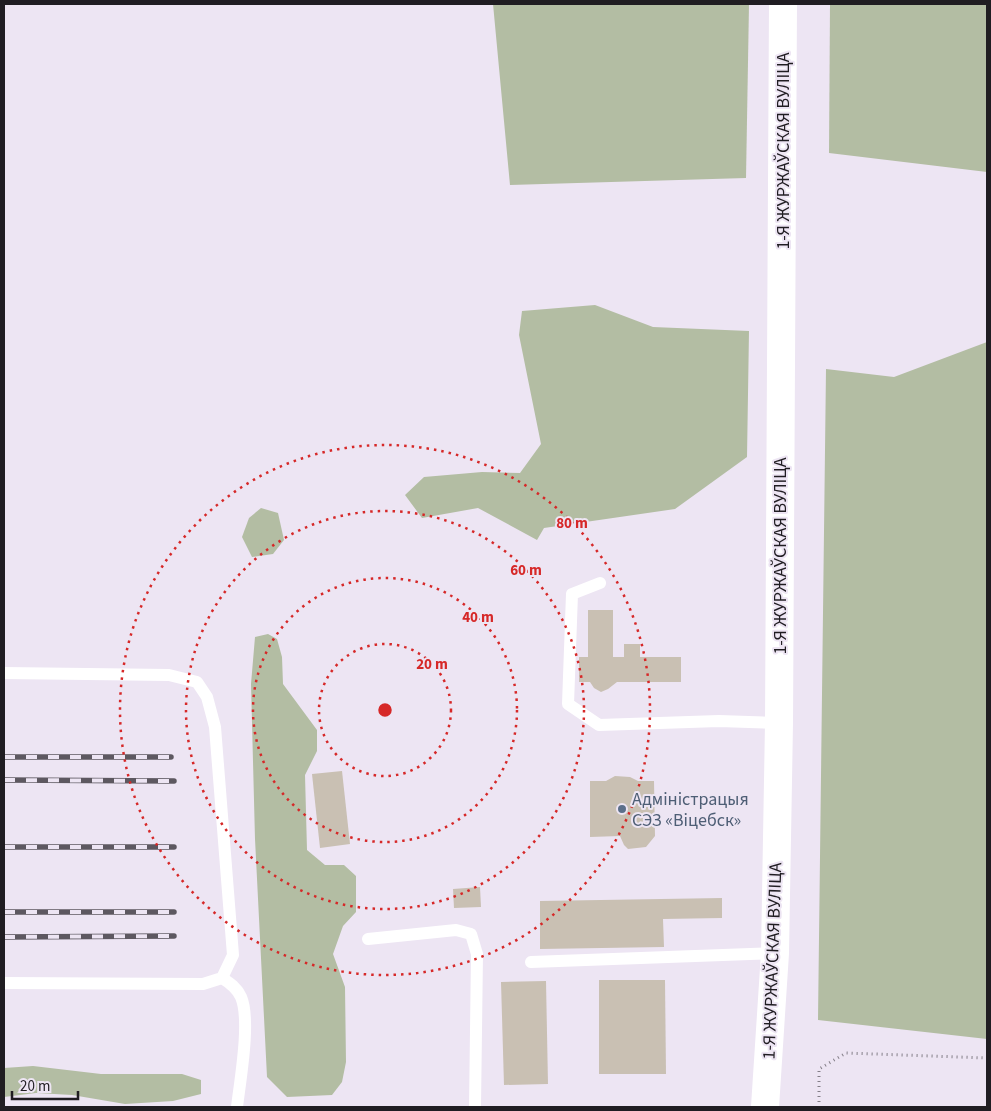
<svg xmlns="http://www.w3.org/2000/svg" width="991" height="1111" font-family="'Source Sans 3',sans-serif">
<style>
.green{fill:#b3bda3}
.building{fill:#c9c0b3}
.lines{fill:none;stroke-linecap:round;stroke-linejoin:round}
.path{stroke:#837e87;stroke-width:3;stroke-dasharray:1 4;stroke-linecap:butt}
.lane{stroke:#fff;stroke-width:12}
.secondary{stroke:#fff;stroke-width:28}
.rail-casing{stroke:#5d5860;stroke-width:5.5}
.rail{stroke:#ede5f3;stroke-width:4;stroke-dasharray:11;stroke-linecap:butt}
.ring{fill:none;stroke:#d62828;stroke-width:2.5;stroke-dasharray:2.5 5}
.service-dot{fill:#5c6f8a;stroke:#ede5f3;stroke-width:2}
.labels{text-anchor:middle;stroke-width:4;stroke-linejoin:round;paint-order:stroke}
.street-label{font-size:18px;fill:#201d22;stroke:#ede5f3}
.service-label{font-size:18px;fill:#4e5e75;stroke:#ede5f3;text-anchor:start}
.centre{fill:#d62828;stroke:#ede5f3;stroke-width:2.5}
.ring-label{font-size:15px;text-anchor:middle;font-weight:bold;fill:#d62828;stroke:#ede5f3;stroke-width:4;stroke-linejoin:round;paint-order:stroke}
</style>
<rect width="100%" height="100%" fill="#ede5f3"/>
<g class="green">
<polygon points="493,4 749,4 746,178 510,185"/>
<polygon points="830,4 987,4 987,172 829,153"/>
<polygon points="595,305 653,327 749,331 747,457 675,509 544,528 537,540 478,508 422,518 405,495 424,477 482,472 520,473 541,444 519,335 522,311"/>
<polygon points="987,342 987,1039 818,1020 826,369 894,377"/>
<polygon points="261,508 278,513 284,540 273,554 252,557 242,537 249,518"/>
<polygon points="268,634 277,639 282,657 283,684 317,730 317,751 305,775 307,850 325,865 344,865 356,876 356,912 343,926 333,954 345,987 346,1062 342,1082 332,1095 287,1097 267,1077 255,839 251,684 255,637"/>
<polygon points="33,1066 101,1074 182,1074 201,1080 201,1094 173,1101 125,1104 72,1095 36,1093 4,1097 4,1068"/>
</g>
<g class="building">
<polygon points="588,610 613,610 613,657 624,657 624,644 640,644 640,657 681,657 681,682 617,682 608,689 601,692 594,688 590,682 579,682 579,657 588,657"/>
<polygon points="342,771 350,844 320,848 312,774"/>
<polygon points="615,776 630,777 638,781 654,781 655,836 646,847 628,849 624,845 620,836 590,837 590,781 606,781"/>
<polygon points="480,887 481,907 454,908 453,889"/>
<polygon points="722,898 722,918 663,919 664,947 540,949 540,901"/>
<polygon points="599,980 665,980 666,1074 599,1074"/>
<polygon points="546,981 548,1084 504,1085 501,982"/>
</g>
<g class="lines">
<polyline class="path" points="819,1107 819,1069 846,1053 987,1058"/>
<g class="lane">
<polyline points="600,583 572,594 568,704 599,725 719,721 779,723"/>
<polyline points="4,673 169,675 197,682 207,697 215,727 233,955 222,978 203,984 4,983"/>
<polyline points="368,939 456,930 471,934 477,954 475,1107"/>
<polyline points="531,962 775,953"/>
<path d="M222,978C230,983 237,988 241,997C251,1020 240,1081 237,1107"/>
</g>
<polyline class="secondary" points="765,1107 775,953 779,723 783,4"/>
<g class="rail-casing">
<g id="rail">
<polyline points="4,757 171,757"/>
<polyline points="4,780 174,781"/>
<polyline points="4,847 174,847"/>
<polyline points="4,912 174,912"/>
<polyline points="4,937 174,936"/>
</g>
</g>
<use href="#rail" class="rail"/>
</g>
<g class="ring">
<circle cx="385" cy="710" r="66"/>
<circle cx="385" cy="710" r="132"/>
<circle cx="385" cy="710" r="199"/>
<circle cx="385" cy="710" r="265"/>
</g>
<circle class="service-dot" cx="622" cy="809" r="5"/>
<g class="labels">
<g class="street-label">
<text transform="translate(783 151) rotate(-90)" y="6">1-Я ЖУРЖАЎСКАЯ ВУЛІЦА</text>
<text transform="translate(780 556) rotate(-90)" y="6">1-Я ЖУРЖАЎСКАЯ ВУЛІЦА</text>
<text transform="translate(772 961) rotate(-88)" y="6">1-Я ЖУРЖАЎСКАЯ ВУЛІЦА</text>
</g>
<g class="service-label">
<text x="632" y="805">Адміністрацыя<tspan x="632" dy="21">СЭЗ «Віцебск»</tspan></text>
</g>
</g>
<circle cx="385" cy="710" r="8" class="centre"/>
<g class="ring-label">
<text x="572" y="528">80 m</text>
<text x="526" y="575">60 m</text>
<text x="478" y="622">40 m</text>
<text x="432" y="669">20 m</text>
</g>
<rect width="991" height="1111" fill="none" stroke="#201d22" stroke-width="10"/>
<path d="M12 1091v8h66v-8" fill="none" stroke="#201d22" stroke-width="2.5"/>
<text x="20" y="1091" font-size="15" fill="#201d22" stroke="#ede5f3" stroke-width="4" paint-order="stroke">20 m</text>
</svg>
